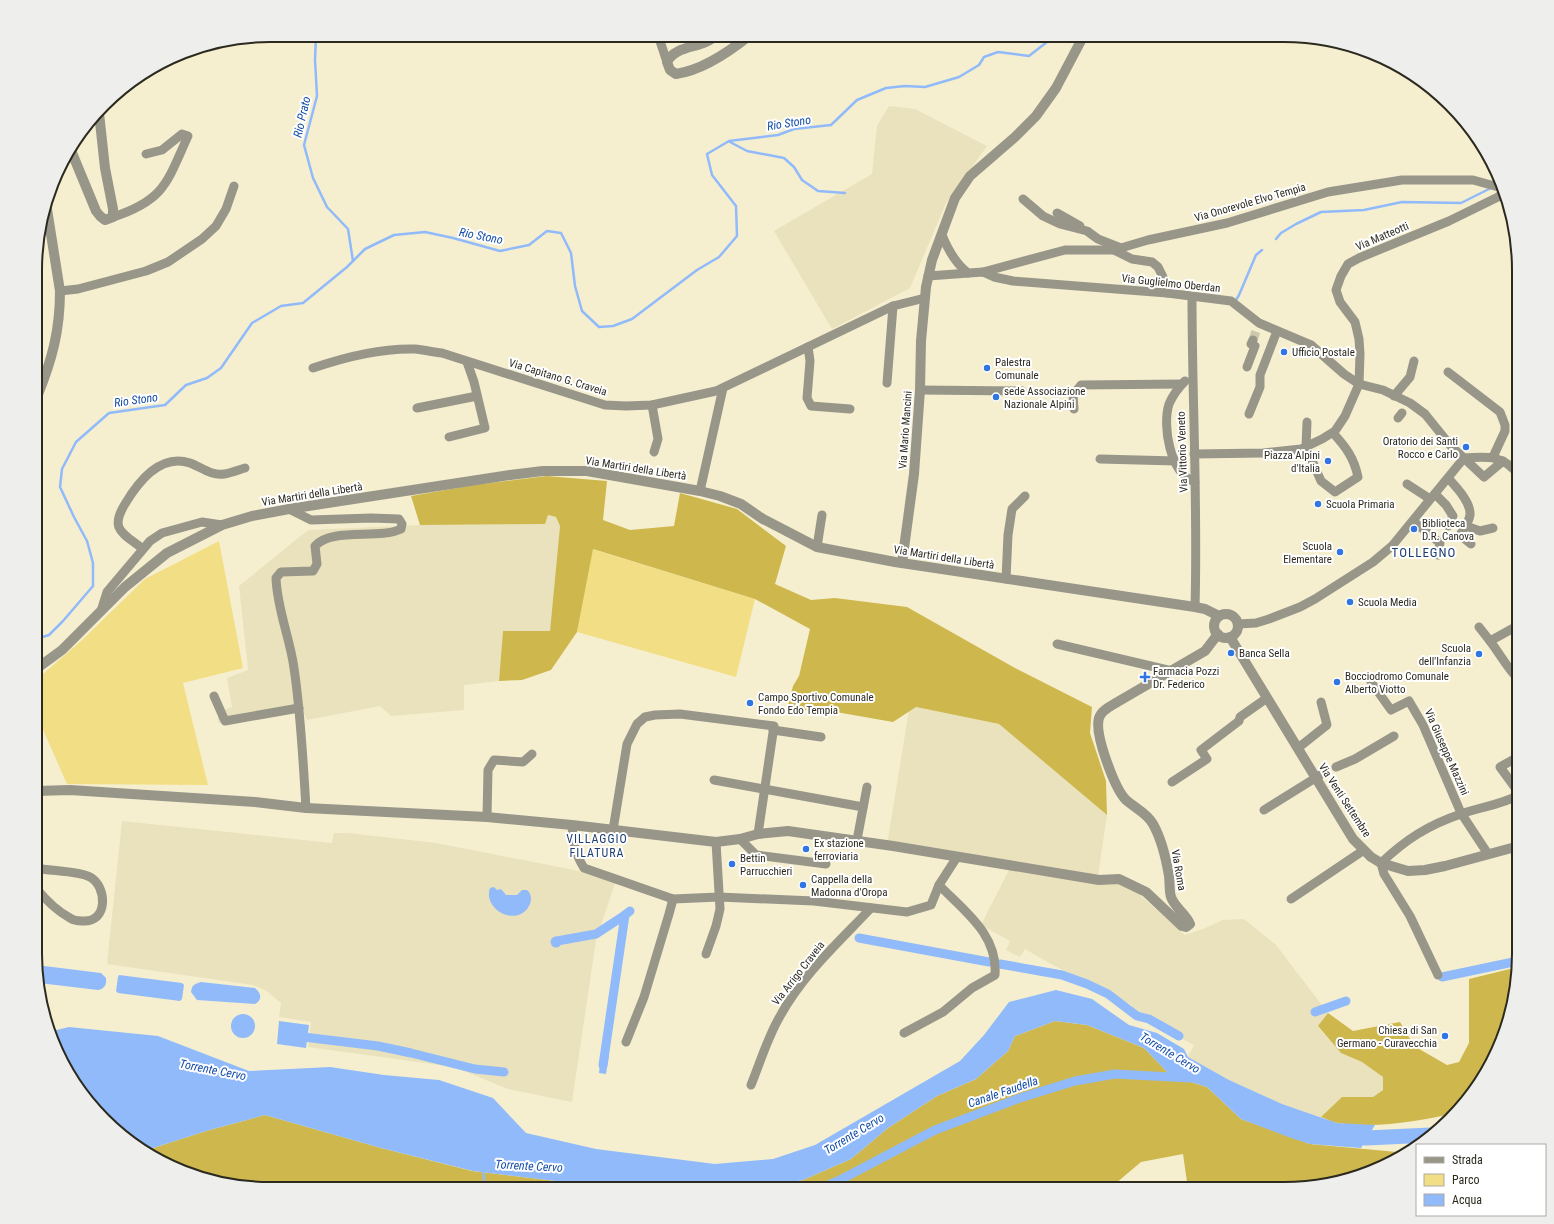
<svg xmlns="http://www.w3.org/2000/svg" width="1554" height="1224" font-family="'Roboto Condensed',sans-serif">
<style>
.built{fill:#eae2bd}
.green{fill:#f2df85}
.forest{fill:#ceb84d}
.water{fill:#91bafa}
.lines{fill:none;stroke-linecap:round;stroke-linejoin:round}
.stream{stroke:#91bafa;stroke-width:2.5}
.canal{stroke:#91bafa;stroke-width:9}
.river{stroke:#91bafa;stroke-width:15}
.minor-tunnel{stroke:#cdc8ad;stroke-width:9;stroke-dasharray:9 4.5;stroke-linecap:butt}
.minor{stroke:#989689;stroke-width:9}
.tertiary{stroke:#989689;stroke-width:10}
.poi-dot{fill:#3075e2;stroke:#fff;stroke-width:1.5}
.labels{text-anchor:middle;stroke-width:4;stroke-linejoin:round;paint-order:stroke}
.street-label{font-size:11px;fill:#2c2a1f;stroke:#fff}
.poi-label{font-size:11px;fill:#2c2a1f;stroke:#fff;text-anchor:start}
.water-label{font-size:12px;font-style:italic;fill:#124da8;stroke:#fff}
.neighbourhood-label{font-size:12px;letter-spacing:1px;fill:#1c3e73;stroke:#fff}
.quarter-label{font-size:13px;letter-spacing:1px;fill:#1c3e73;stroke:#fff}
.rim{fill:none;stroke:#2c2a1f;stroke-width:2}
</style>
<rect width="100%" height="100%" fill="#f5efd0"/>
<g class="built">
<polygon points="889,106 915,109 987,146 946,203 910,288 832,329 774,231 872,174 877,126"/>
<polygon points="548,515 556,517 560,526 550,631 503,631 499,681 464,685 464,710 391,716 380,706 307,720 301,709 218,723 218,712 232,707 227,678 248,670 239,586 308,530 420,525 545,524"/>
<polygon points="916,707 999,724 1107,815 1098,876 1130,886 1185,935 1203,929 1223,920 1244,919 1276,945 1328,1013 1318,1027 1341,1053 1362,1062 1383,1077 1383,1090 1373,1097 1342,1097 1321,1117 1282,1104 1229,1080 1188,1057 1194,1045 1129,1012 1132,1005 1051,964 1025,949 1020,957 1006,950 1010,941 981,925 1009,870 887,845 909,710"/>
<polygon points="122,821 332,843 334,833 348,833 436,843 584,872 615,883 596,940 572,1102 508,1089 454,1067 308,1047 311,1022 279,1017 281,1003 265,990 253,985 107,964"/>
</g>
<g class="green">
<polygon points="219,541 243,668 183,683 208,785 67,784 36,714 36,680 81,641 145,579"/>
<polygon points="592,549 755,599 736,677 577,632"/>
</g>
<g class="forest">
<polygon points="547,476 607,481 603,520 630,530 674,526 680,493 737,509 786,546 775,584 811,600 835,598 907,607 1015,668 1092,707 1090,733 1106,781 1107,815 999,724 916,707 893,722 836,712 787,709 793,686 799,676 810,629 755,599 593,549 577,632 551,670 522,680 499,681 503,631 550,631 560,526 556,517 548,515 545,524 420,525 411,496 474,485"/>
<path d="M1518,967L1501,1044L1461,1109L1456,1113C1418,1121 1378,1129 1339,1123C1333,1123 1327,1119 1321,1117L1342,1097H1373L1383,1090V1077L1362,1062L1341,1053L1318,1026L1328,1013L1353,1031L1400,1022L1414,1046L1447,1065L1459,1062L1469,1043V979Z"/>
<polygon points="1055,1021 1087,1025 1144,1048 1171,1076 1207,1087 1241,1119 1310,1144 1408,1153 1374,1171 1284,1189 1188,1189 1183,1154 1141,1162 1109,1189 754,1189 803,1180 851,1159 888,1128 937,1096 976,1079 1008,1051 1015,1036"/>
<polygon points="265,1115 381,1148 472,1171 564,1182 602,1189 255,1189 180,1171 147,1150 206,1131"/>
</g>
<g class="water">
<path d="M494,887L497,890L501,889L506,895H517L522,890H527C531,893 532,899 530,904C519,929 482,910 490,888Z"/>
<circle cx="556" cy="942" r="5.5"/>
<path d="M36,965L101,973L106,978C107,985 104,989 98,990L39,983Z"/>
<polygon points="119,975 182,983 184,985 182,999 180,1001 118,993 116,991 118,977"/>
<path d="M201,982L255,988C262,994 262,1000 255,1004L197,1000L191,992C192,985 194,984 201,982Z"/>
<polygon points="1056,990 1092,999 1129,1025 1157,1033 1184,1049 1188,1057 1229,1080 1282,1104 1337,1123 1375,1125 1361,1148 1310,1144 1291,1138 1241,1119 1207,1087 1171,1076 1144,1048 1087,1025 1055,1021 1015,1036 1008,1051 976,1079 937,1096 888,1128 851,1159 803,1180 754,1189 602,1189 564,1182 473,1171 381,1148 265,1115 206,1131 147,1150 115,1131 59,1058 52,1031 69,1027 158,1036 249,1071 330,1067 384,1075 439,1080 493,1098 526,1133 596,1149 715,1164 773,1159 815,1145 960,1061 984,1035 1009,1002"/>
<circle cx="243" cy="1026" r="12"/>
<polygon points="279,1021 309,1025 306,1048 277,1044"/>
<polygon points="601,1054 609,1055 606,1074 599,1073"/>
</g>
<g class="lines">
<g class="stream">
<polyline points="316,35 315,60 317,96 304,145 313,178 327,207 348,229 353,261"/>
<polyline points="730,142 747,151 784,158 794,167 802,180 818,191 845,193"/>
<polyline points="1276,239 1281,233 1296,224 1321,212 1364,210 1402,202 1461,203 1491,188"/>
<polyline points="1236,300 1239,295 1256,255 1262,250"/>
<polyline points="36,639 49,635 63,621 93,586 93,563 87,541 74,517 60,487 62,469 76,442 109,413 165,405 186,385 207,378 221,368 252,323 281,306 303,303 347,267 365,249 394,235 425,232 453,238 500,251 529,245 547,231 561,233 571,253 575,286 582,311 599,327 613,326 632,319 697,270 719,257 737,236 736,206 712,175 707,154 729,141 778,135 794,129 831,125 857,100 886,88 905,86 925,87 959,77 979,65 984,57 998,52 1029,56 1052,38 1053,35"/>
<polyline points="483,1169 485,1189"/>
</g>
<g class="canal">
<polyline points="859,938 989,962"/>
<polyline points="557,941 596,934 625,915"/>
<polyline points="1000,964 1062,975 1087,984 1108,994 1137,1016 1149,1019 1179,1036"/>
<polyline points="1442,977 1518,961"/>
<polyline points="1315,1012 1346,1001"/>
<polyline points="295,1036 378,1046 411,1053 475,1069 504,1072"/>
<polyline points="603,1065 625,915 630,911"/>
<polyline points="819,1189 838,1181 935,1130 1020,1098 1075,1081 1115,1074 1190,1078"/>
</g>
<polyline class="river" points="1346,1136 1366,1138 1431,1135"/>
<polyline class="minor-tunnel" points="1253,340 1257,328"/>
<g class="minor">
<polyline points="658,35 667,62"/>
<polyline points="1023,199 1043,216 1060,224 1087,231 1098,239 1121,248"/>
<polyline points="1057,213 1080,226"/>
<path d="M113,217C165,200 167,182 188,136L182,134L162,150L146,154"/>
<path d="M942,235C948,250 955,263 968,273"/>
<polyline points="1114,250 1132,259 1152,262 1158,267 1163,277 1167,293"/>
<polyline points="983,272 1065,250 1114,250 1148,240 1227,223 1328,192 1402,180 1473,180 1502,188"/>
<polyline points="928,276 983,272 994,277 1013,281 1167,293 1231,301 1259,323 1311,345 1344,374 1359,384 1383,390 1410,403 1425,414 1450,445 1484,477 1503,461"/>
<polyline points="60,291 78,289 146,271 168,262 202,239 216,226 226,209 234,186"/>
<path d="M1192,297C1192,400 1198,503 1195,607"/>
<polyline points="808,347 810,361 807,398 811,406 850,409"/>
<polyline points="1247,367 1255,346 1251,344 1253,340"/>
<path d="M313,368C345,357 381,348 415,349C424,350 433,352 442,353L605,405L626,406L652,405L716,391L893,306L925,298"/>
<polyline points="1448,372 1500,412 1505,425 1505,431 1493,457"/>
<path d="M1185,381C1178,388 1173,395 1169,404C1162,426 1170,474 1195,482"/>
<polyline points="887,383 893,306"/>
<polyline points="920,390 1022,391"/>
<polyline points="1394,396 1410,377 1414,361"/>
<polyline points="652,405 658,439 654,452"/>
<polyline points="417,408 477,396"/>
<polyline points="1074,409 1073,395 1081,385 1182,384"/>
<polyline points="1249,414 1260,387 1260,375 1277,331"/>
<polyline points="1398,418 1402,413"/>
<path d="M1307,422L1306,447L1321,481L1335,492L1358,477C1354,458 1346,447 1333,433"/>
<polyline points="449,437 485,428 474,382 467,362"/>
<polyline points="1194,454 1263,453 1301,449 1322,439 1335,431 1345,416 1359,384 1360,354 1359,339 1355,322 1340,302 1336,290 1341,276 1348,264 1359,258 1449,221 1498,197 1504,192"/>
<polyline points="1100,459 1176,461"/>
<path d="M1448,478C1456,487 1471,502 1470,515C1469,522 1464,529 1460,535L1471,544"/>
<polyline points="1407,484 1430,499"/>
<polyline points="700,491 723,388"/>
<polyline points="1435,494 1446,505 1453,516 1448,526"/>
<path d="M289,509L311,520L371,518L399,519L402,524L401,529C378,540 332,527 315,546L317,564L313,571L281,572L276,578C277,609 290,638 294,668C301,715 303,761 306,808"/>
<polyline points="1413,521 1440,543 1438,555"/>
<polyline points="1466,526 1480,531 1493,528"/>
<polyline points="817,547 822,515"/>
<path d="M143,549C123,533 109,530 125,504C138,482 160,453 190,463C201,467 211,476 224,474C231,473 238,470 245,468"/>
<polyline points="1006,579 1008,535 1012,509 1025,496"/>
<polyline points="101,611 107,592 150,541 162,533 202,522 222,525"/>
<path d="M1238,624L1256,623L1269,619L1300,607L1315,599L1373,562L1392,546L1464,458C1487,456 1505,455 1519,476"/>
<polyline points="1479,627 1490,641"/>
<polyline points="1057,644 1172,671"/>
<path d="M1519,680C1507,668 1500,654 1490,641L1519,625"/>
<polyline points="1371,682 1391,710 1409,701 1423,725 1461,813 1488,854"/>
<polyline points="214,696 225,721 299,708"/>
<polyline points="773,730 821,737"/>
<polyline points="1298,748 1327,725 1321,702"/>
<polyline points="1518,757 1500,767 1519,793"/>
<polyline points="1336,767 1355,759 1394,736"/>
<polyline points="714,780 863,807"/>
<polyline points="1172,782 1207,759 1201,750 1239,721 1240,717 1267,698"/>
<polyline points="1264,810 1325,772"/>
<polyline points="487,817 488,770 494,760 523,762 532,754"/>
<path d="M572,825C573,841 575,854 584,868L673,899L719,897L814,901L907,912L931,905L939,885L957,857"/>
<polyline points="613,830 627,744 637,724 645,717 655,715 680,714 774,726 758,834"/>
<polyline points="740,839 756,855 826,864"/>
<polyline points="857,840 867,787"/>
<path d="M36,888C45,899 57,911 70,918C73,920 78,921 82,921C109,923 107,886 90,877C79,871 50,871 36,868"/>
<polyline points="1291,899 1364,850"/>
<polyline points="706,954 716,926 720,909 716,842"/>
<path d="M1438,975L1410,916L1384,874L1381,863C1405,840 1428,825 1461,814C1480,807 1501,805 1519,795"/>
<path d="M904,1033L943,1012L972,988L995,975C998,934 964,911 939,885"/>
<polyline points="626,1042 644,997 669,914 673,899"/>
<path d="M751,1085C760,1063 767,1039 779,1018C802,975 838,943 871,908"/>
</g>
<g class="tertiary">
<path d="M716,35C703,49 676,44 667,62L670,70L676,74C703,70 729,52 750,35"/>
<polyline points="70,148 96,211 100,216 105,220 113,217 113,209 105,168 99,113"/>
<path d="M37,397C52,360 60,331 60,291L47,209"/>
<polyline points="902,563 914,474 920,390 921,341 926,287 932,260 955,198 970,176 1015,137 1036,116 1056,88 1084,35"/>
<circle cx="1226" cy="626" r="12"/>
<polyline points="1230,637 1353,839 1371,857 1381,863 1408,871 1425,870 1445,866 1519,846"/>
<polyline points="36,669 62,650 125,587 167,553 222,525 252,516 289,509 510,475 543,471 587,471 700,491 720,496 741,504 763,519 817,547 895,562 1195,607 1205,609 1219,616"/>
<path d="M36,791L70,790L255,802L306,808L487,817L572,825L716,842L740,839L758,834L788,831L893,846L1099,880L1119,879L1146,892L1182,926L1186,927L1190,924C1186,914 1175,908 1171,897C1169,891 1170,883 1169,876C1166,858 1162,840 1153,824C1147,813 1135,808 1126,800C1115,789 1094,734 1099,718C1101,711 1109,707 1114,704L1205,651L1218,634"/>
</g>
</g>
<g class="poi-dot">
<circle cx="1284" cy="352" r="4"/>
<circle cx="987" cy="368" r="4"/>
<circle cx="996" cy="397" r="4"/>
<circle cx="1466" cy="447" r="4"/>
<circle cx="1328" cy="461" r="4"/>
<circle cx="1318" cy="504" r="4"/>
<circle cx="1414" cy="529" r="4"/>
<circle cx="1340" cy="552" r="4"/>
<circle cx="1350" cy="602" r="4"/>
<circle cx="1231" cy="653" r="4"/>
<circle cx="1479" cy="654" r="4"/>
<path d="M1143 671h4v4h4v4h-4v4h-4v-4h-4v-4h4z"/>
<circle cx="1337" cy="682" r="4"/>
<circle cx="750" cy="703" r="4"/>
<circle cx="806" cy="849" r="4"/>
<circle cx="732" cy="864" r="4"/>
<circle cx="803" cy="885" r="4"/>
<circle cx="1445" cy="1036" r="4"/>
</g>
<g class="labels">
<g class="street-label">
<text transform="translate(1250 202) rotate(-16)" y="4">Via Onorevole Elvo Tempia</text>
<text transform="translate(1382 236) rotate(-23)" y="4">Via Matteotti</text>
<text transform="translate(1171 283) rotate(6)" y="4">Via Guglielmo Oberdan</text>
<text transform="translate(558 377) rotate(17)" y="4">Via Capitano G. Craveia</text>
<text transform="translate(905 430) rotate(-86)" y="4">Via Mario Mancini</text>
<text transform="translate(1182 452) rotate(-92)" y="4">Via Vittorio Veneto</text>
<text transform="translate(636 468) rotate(9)" y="4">Via Martiri della Libertà</text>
<text transform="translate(312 494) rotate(-9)" y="4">Via Martiri della Libertà</text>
<text transform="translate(944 557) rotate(9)" y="4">Via Martiri della Libertà</text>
<text transform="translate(1447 752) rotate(66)" y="4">Via Giuseppe Mazzini</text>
<text transform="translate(1345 800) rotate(57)" y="4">Via Venti Settembre</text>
<text transform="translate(1179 870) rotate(80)" y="4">Via Roma</text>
<text transform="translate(798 973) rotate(-52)" y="4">Via Arrigo Craveia</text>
</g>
<g class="poi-label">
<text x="1292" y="356">Ufficio Postale</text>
<text x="995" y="366">Palestra<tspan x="995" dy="13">Comunale</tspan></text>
<text x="1004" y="395">sede Associazione<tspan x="1004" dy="13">Nazionale Alpini</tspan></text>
<text x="1458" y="445" text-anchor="end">Oratorio dei Santi<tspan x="1458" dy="13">Rocco e Carlo</tspan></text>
<text x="1320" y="459" text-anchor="end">Piazza Alpini<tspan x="1320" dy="13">d'Italia</tspan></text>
<text x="1326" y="508">Scuola Primaria</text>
<text x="1422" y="527">Biblioteca<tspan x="1422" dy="13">D.R. Canova</tspan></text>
<text x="1332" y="550" text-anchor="end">Scuola<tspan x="1332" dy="13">Elementare</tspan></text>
<text x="1358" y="606">Scuola Media</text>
<text x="1471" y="652" text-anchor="end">Scuola<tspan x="1471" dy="13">dell'Infanzia</tspan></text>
<text x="1239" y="657">Banca Sella</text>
<text x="1153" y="675">Farmacia Pozzi<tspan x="1153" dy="13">Dr. Federico</tspan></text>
<text x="1345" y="680">Bocciodromo Comunale<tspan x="1345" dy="13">Alberto Viotto</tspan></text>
<text x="758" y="701">Campo Sportivo Comunale<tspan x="758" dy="13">Fondo Edo Tempia</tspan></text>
<text x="814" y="847">Ex stazione<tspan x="814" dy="13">ferroviaria</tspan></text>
<text x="740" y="862">Bettin<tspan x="740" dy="13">Parrucchieri</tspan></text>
<text x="811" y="883">Cappella della<tspan x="811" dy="13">Madonna d'Oropa</tspan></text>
<text x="1437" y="1034" text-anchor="end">Chiesa di San<tspan x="1437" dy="13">Germano - Curavecchia</tspan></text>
</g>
<g class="water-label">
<text transform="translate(302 117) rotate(-77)" y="4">Rio Prato</text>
<text transform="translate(789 123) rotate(-9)" y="4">Rio Stono</text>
<text transform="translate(481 236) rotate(11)" y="4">Rio Stono</text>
<text transform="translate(136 400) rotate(-8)" y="4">Rio Stono</text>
<text transform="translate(1170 1053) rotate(31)" y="4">Torrente Cervo</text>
<text transform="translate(213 1070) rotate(11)" y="4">Torrente Cervo</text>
<text transform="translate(1003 1092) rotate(-19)" y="4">Canale Faudella</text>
<text transform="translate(854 1134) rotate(-31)" y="4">Torrente Cervo</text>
<text transform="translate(529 1166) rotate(3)" y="4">Torrente Cervo</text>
</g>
<g class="neighbourhood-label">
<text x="597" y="843">VILLAGGIO<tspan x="597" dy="14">FILATURA</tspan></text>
</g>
<g class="quarter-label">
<text x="1424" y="557">TOLLEGNO</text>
</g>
</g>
<path d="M0 0H1554V1224H0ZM270 42H1284A228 228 0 0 1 1512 270V954A228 228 0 0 1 1284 1182H270A228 228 0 0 1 42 954V270A228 228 0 0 1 270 42Z" fill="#eeeeed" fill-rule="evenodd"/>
<path class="rim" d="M270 42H1284A228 228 0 0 1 1512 270V954A228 228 0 0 1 1284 1182H270A228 228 0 0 1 42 954V270A228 228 0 0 1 270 42Z"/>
<rect x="1416" y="1144" width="130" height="72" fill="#ffffff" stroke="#abaaa5"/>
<rect x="1424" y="1157" width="20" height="6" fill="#989689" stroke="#abaaa5"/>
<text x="1452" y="1164" font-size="12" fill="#2c2a1f">Strada</text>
<rect x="1424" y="1174" width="20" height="12" fill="#f2df85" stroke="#abaaa5"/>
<text x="1452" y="1184" font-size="12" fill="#2c2a1f">Parco</text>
<rect x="1424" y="1194" width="20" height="12" fill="#91bafa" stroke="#abaaa5"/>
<text x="1452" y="1204" font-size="12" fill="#2c2a1f">Acqua</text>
</svg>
